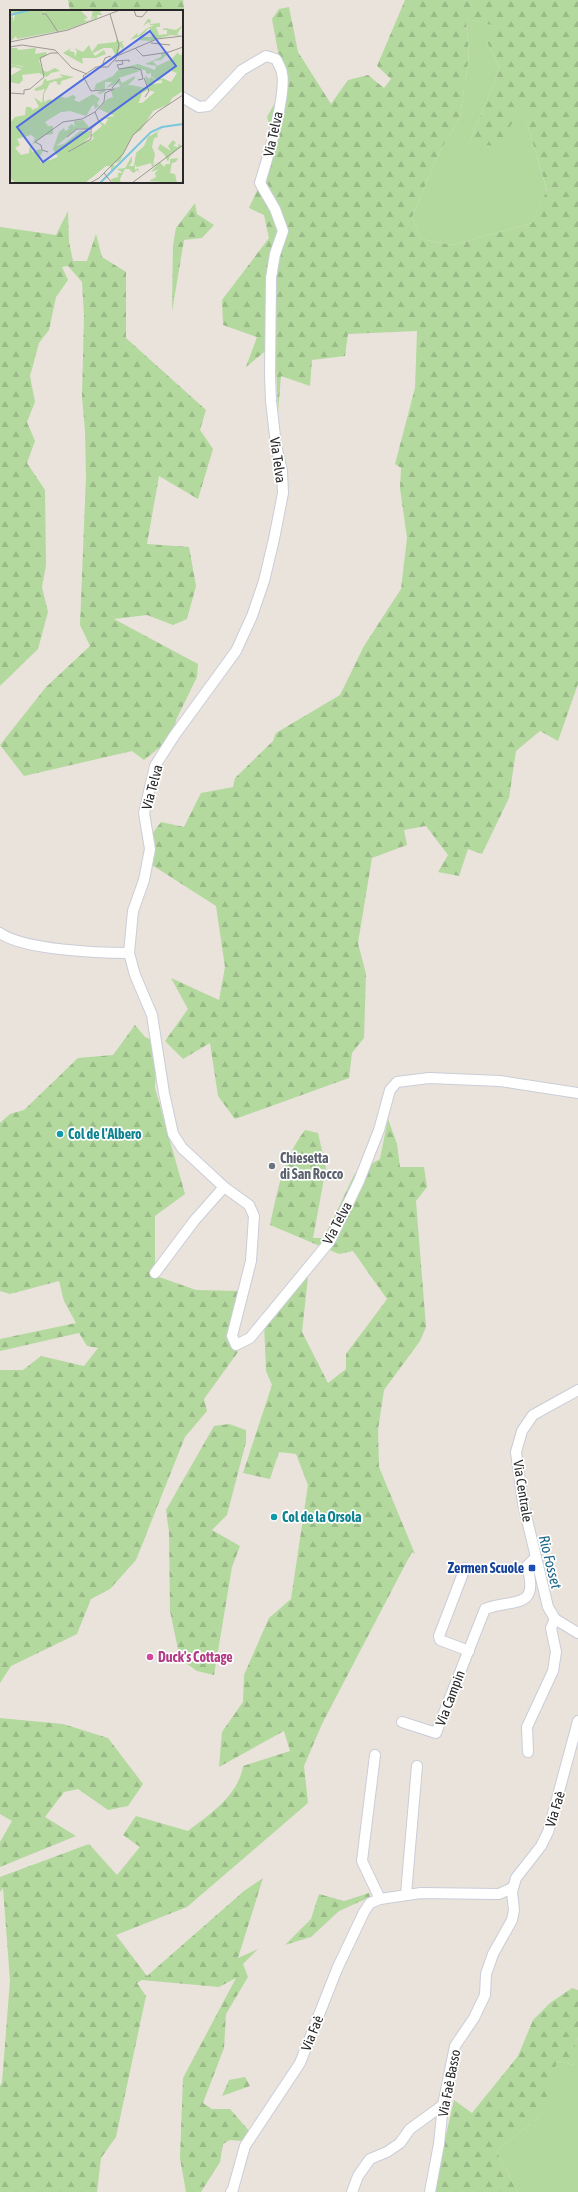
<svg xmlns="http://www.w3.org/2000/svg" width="578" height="2192" font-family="'Asap Condensed',sans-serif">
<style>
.grass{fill:#b3d99e}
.forest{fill:url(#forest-firs);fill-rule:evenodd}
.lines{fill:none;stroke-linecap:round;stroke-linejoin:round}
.minor-casing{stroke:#cacdd8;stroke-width:12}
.minor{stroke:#fff;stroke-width:10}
.culture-dot{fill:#0f9aa8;stroke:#fff;stroke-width:1.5}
.worship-dot{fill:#6b7280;stroke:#fff;stroke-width:1.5}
.transit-dot{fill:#1a4fb4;stroke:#fff;stroke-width:1.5}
.hotel-dot{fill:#d1479c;stroke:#fff;stroke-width:1.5}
.labels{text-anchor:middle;stroke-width:3.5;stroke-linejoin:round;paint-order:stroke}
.street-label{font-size:14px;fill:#282828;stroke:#fff}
.culture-label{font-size:14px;font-weight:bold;fill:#0d838f;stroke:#fff;text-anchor:start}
.worship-label{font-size:14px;font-weight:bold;fill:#5b616d;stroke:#fff;text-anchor:start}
.transit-label{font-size:14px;font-weight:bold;fill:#164399;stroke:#fff;text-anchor:end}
.hotel-label{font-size:14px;font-weight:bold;fill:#b23c85;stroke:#fff;text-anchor:start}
.water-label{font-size:15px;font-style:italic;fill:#1d6587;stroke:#fff}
.inset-river{fill:none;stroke:#7ac6df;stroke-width:2}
.inset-road{fill:none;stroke:#9c9893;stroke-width:1}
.view{fill:#4e6de3;fill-opacity:0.15;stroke:#4e6de3;stroke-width:2}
.inset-edge{fill:none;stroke:#282828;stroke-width:2}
</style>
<defs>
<pattern id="forest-firs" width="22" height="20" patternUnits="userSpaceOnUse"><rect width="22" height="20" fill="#b3d99e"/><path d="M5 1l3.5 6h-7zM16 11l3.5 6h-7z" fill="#9aba88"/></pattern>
</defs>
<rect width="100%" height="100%" fill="#e9e3db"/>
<g class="grass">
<polygon points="466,19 497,26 487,42 500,68 469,144 522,106 547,191 532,223 453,245 421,239 412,217 439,153 460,117 469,55"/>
<polygon points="578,2038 578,2192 518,2192 496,2151 538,2118 557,2061 575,2065 575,2044"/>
</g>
<g class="forest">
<polygon points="68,0 183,0 184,9 182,17 182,11 70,11"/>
<path d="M405,0H578V684L558,741L540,731L516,751L509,798L482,854L468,849L459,876L438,872L448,855L426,826L404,830L407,845L372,858L358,943L366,974L364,1038L352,1053L349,1078L235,1119L218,1096L210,1043L183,1059L165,1041L188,1009L171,978L219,1000L225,967L216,906L152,865V834L161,822L184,827L201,793L233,787L235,778L273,741L276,733L340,695L364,646L401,589L407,538L400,488L401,468L395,464L415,388L417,331L348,334L345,356L312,360L310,386L281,376L278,412L275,343L246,367L257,337L223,325L222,300L269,238L264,215L249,208L277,147L267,117L277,99L285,90L272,19L279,9L289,7L298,52L331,104L348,80L368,75L384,88L391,79L377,66ZM466,19L496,26L487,42L500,68L469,144L498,146L522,107L547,190L532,223L453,245L421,239L412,217L439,153L460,117L469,55Z"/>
<polygon points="195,203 197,214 214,225 202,238 184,240 172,312 173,245 176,228"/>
<polygon points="68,211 69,242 73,261 87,261 96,234 102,257 126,272 126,338 206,410 200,430 213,449 198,499 159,476 147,544 189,547 196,586 187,619 173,625 147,615 114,619 198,664 197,677 176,720 174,736 144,760 132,751 24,776 0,745 46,687 90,646 80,625 86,477 85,430 82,397 84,316 82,282 68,266 62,267 68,280 56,297 49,330 39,343 30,376 35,402 27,422 35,441 27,463 45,490 46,565 42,587 48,612 38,649 0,686 0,227 56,235"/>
<polygon points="135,1025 145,1037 157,1042 155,1088 185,1194 155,1216 155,1273 159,1277 196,1290 238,1291 228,1335 238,1352 204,1399 207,1411 185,1437 136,1560 110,1589 91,1599 77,1634 11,1666 0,1683 0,1688 0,1370 23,1370 41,1356 84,1366 98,1348 87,1346 79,1333 0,1351 0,1339 76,1323 64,1301 59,1281 10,1294 0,1291 0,1123 10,1114 24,1110 78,1058 113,1055"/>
<path d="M388,1119L397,1144L400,1167H424L427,1187L416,1201L426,1327L420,1341L384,1390L378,1430L379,1467L415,1554L412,1552L405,1565L322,1724L304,1766L308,1803L187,1907L116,1935L147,1976L244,1891L263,1878L238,1958L258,1949L243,1964L248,1977L226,2014L224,2048L203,2103L212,2109H230L250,2132L243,2141L230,2140L223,2144L220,2162L201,2192H186L180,2158L183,2078L236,1978L219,1987L142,1980L137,1983L146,1996L116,2137L101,2158L97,2192H0V2086L2,2083L10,1980L3,1888L0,1892V1877L89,1844L117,1875L140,1847L123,1835L136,1816L188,1831C211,1813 238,1796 243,1766L290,1751L284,1731L219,1767L222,1732L243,1702L244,1675L269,1618L291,1599L308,1485L296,1454L279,1452L270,1479L243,1473L272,1385L266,1371L264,1322L309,1267L302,1332L328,1383L346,1369V1354L387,1299L353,1251L339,1254L270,1225C278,1189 282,1161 305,1130L318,1133L326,1168L313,1238H324L355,1173L380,1159Z"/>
<polygon points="229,1424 246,1430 246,1442 227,1515 212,1530 240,1546 232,1567 214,1675 197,1671 180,1659 170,1611 169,1532 166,1510 214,1426"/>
<polygon points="0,1718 63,1724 108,1738 143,1784 128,1806 108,1810 78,1789 64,1792 45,1817 76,1836 0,1867 0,1842 12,1821 0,1814"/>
<polygon points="369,1893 370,1897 339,1911 311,1937 285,1945 311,1919 319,1894 344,1901"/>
<polygon points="572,1988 578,1990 578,2038 575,2044 575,2065 557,2061 551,2086 538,2118 496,2151 518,2192 433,2192 454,2100 472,2113 518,2056 533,2020 550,2003"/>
<polygon points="245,2077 250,2086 222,2096 229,2080"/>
</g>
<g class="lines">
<g class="minor-casing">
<g id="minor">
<path d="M182,97L199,107L208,106L242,70L266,56L276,59C278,63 281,68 282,73C287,95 267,160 260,183L275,209L283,231L275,254L271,278L270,375L271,401L276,445L282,471L283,493L274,539L264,581L252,616L236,651L174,736L155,766L144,813L150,849L144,880L133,911L129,953L135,975L152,1015L164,1093L173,1134L182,1148L224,1187L249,1205L254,1216L251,1261L232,1336L236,1345L250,1338L330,1241L359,1181L379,1130L390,1090L397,1082L429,1078L500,1081L578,1093"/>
<path d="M0,933C24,950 99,953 129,953"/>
<polyline points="155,1273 194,1221 224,1187"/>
<polyline points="578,1390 533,1415 522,1431 516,1452 523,1503 548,1607 555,1619 578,1633"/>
<polyline points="465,1568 439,1636 440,1640 469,1651"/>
<path d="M402,1722L436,1733L485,1609C513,1598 540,1611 527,1566L535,1558"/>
<polyline points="528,1752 527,1727 553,1671 556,1652 551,1628 555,1619"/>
<polyline points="375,1755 362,1861 380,1899"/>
<polyline points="406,1894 417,1766"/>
<polyline points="231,2192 233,2189 245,2146 300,2063 337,1969 364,1912 370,1903 380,1899 421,1893 499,1894 512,1888"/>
<polyline points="352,2192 358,2176 370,2159 387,2152 400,2143 410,2129 443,2105"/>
<polyline points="430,2192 439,2144 443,2105 455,2046 474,2018 485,1995 486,1974 493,1954 512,1920 514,1910 512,1892 516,1878 541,1846 548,1832 578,1721"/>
</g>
</g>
<use href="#minor" class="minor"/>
</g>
<g class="culture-dot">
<circle cx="60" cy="1134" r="4"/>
<circle cx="274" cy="1517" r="4"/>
</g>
<circle class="worship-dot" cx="272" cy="1166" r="4"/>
<rect class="transit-dot" x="528" y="1564" width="8" height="8" rx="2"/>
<circle class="hotel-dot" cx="150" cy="1657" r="4"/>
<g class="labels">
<g class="street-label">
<text transform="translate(273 134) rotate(-77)" y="5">Via Telva</text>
<text transform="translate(278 460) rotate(82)" y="5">Via Telva</text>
<text transform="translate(152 787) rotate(-75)" y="5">Via Telva</text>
<text transform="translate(337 1223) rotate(-62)" y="5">Via Telva</text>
<text transform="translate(523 1491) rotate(81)" y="5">Via Centrale</text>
<text transform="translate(450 1698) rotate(-69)" y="5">Via Campin</text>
<text transform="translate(555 1809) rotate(-73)" y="5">Via Faè</text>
<text transform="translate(312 2033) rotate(-68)" y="5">Via Faè</text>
<text transform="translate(449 2083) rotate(-79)" y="5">Via Faè Basso</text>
</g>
<g class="culture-label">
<text x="68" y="1139">Col de l'Albero</text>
<text x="282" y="1522">Col de la Orsola</text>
</g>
<g class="worship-label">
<text x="280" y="1163">Chiesetta<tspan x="280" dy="16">di San Rocco</tspan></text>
</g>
<g class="transit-label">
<text x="524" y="1573">Zermen Scuole</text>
</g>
<g class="hotel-label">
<text x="158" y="1662">Duck's Cottage</text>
</g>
<g class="water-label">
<text transform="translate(550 1562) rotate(76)" y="5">Rio Fosset</text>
</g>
</g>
<g transform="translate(10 10)">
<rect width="173" height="173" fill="#e9e3db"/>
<path d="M2,0H31L35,3L33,0H70L78,8L74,9L76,11L81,10L83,0H92L90,3L93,5H87V8L82,10L84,7L83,6L82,10L59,19L7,29L6,26L1,31L0,8L3,6V12L5,6L3,2L0,4ZM0,38H7L8,40L26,38L25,44L36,42L37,45L29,50L32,60L0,54Z" fill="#b3d99e"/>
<path d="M138,9L141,10L140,14L150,13V17H146L149,25L157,24V20H152L155,18L166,20L173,15L167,24L172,26L161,25L140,31L128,30L133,27H141L143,23L139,18L131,26L120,30L127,23L128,26L136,19L144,15H140L139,12L133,16ZM106,29L109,32L114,31L112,33L114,37L109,43L112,39L111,36L106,47L102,38H94L83,43L85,46L94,40L96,44L86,48H72L73,54L53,43L61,38L59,41L64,42L65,47L67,41L64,38L73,42L79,35L82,42L88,34L106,32ZM168,42L169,45L173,43L170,45H173V81L162,88L159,94L143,101L131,120L122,126L110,151L103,154L105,156L101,161V156H96L75,173H6L0,168V113L5,107L15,105L16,97H21L22,100L29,97L24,87L32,93L33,84L35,79L26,81L24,79L32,75L35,68L37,71L53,67L49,64L64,67L51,71V74L48,75L46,71L40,73L34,84V92L40,89L42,91L48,86L56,88L63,85L66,87L64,90L69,92L83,84L90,89L87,93L89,96L85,99L84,95L82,96L76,106L60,101L51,102L38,110L35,112L38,116H43V124L35,125L22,135L25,128L21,125L7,129L10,135L5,138L11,145L19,143L20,135L22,142L30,139L33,141L29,149L31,153L48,147L43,139L49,122L54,118L55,121L59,119L58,117L62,114L65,117L64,111L73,110L79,117L78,119L68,118L46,136L54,134L70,121H80V127L74,132L82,130L84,128L81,125L92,116L90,113L84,115L90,111L95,115L98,109L94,108L105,106L89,99L97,89L103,87L101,81L104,78L121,75L135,78L137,77L135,65L139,69L141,67L147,71H143V74L152,73V68L161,72L167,63L159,60L148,69L151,68L152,70L148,71L141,66V63L137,64L135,60L125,59L130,61L109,68L112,73L125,66V68L117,76L110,77L109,73L96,78L102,72H95V82L90,84L87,83L94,79L84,80L86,74L103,66L109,59L128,54L145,60L146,56L135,54L151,47V43H159L151,50L143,51L147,56L162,49ZM138,80L145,82L132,93H129L127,98L132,83ZM0,54L12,57L18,54L37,62L45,58L50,61L41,63L37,67L29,63L12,65L13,70L9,74L0,72V66L12,59L3,57L0,60ZM152,119L147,123L148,127L144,128L142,137L145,144L143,155L148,152L142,157L141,153L127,157L125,155V160L128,158L130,163L128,160L123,163L119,159H115L110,169L111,173H102L101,169L108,167V163H113L107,159L115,158L122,146V152L119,156H124L126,143L134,136L138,127ZM163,130L166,133L163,136L168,137L169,133L171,136L160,146L158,152L154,144L148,139L150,134L161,141L158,136ZM168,148L166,152L162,153L160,163L165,164L167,173L139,171L146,167L145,163L149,159L141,162L147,155L150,152L154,157L156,154H160V149Z" fill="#b3d99e" fill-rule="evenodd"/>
<path class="inset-river" d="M0,5L20,0M90,173L141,122L152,117L173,114"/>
<path class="inset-road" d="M124,0L126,6L132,7L138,0M32,4H36L48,22M0,32L58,20L110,0M141,33L160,35M0,37L12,35L45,40L62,58L77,64M125,38L133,46L159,42L173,37M107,46L147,29L173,26M105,51L119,50V52M112,51L113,54L107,55L109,59L122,57L131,60L133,69L128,70M92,56L95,48L101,46M134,68L139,81L135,87M102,78L110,69M0,83L14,84V80L20,79L34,67L30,48L41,43H48M57,127L67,119H81L89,112L85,102M38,142L32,140L31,135L25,132L53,112L72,109L85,102L94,92L95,83L104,79L81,81L73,66L86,57H98L106,48L109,35L100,4M58,142L81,129V119M94,163L102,173M80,173L89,168L113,144L123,125L147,102L173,85M122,173L173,135"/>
<path class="view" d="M140,21L166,56L33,152L7,117Z"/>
<rect width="173" height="173" class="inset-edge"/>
</g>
</svg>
